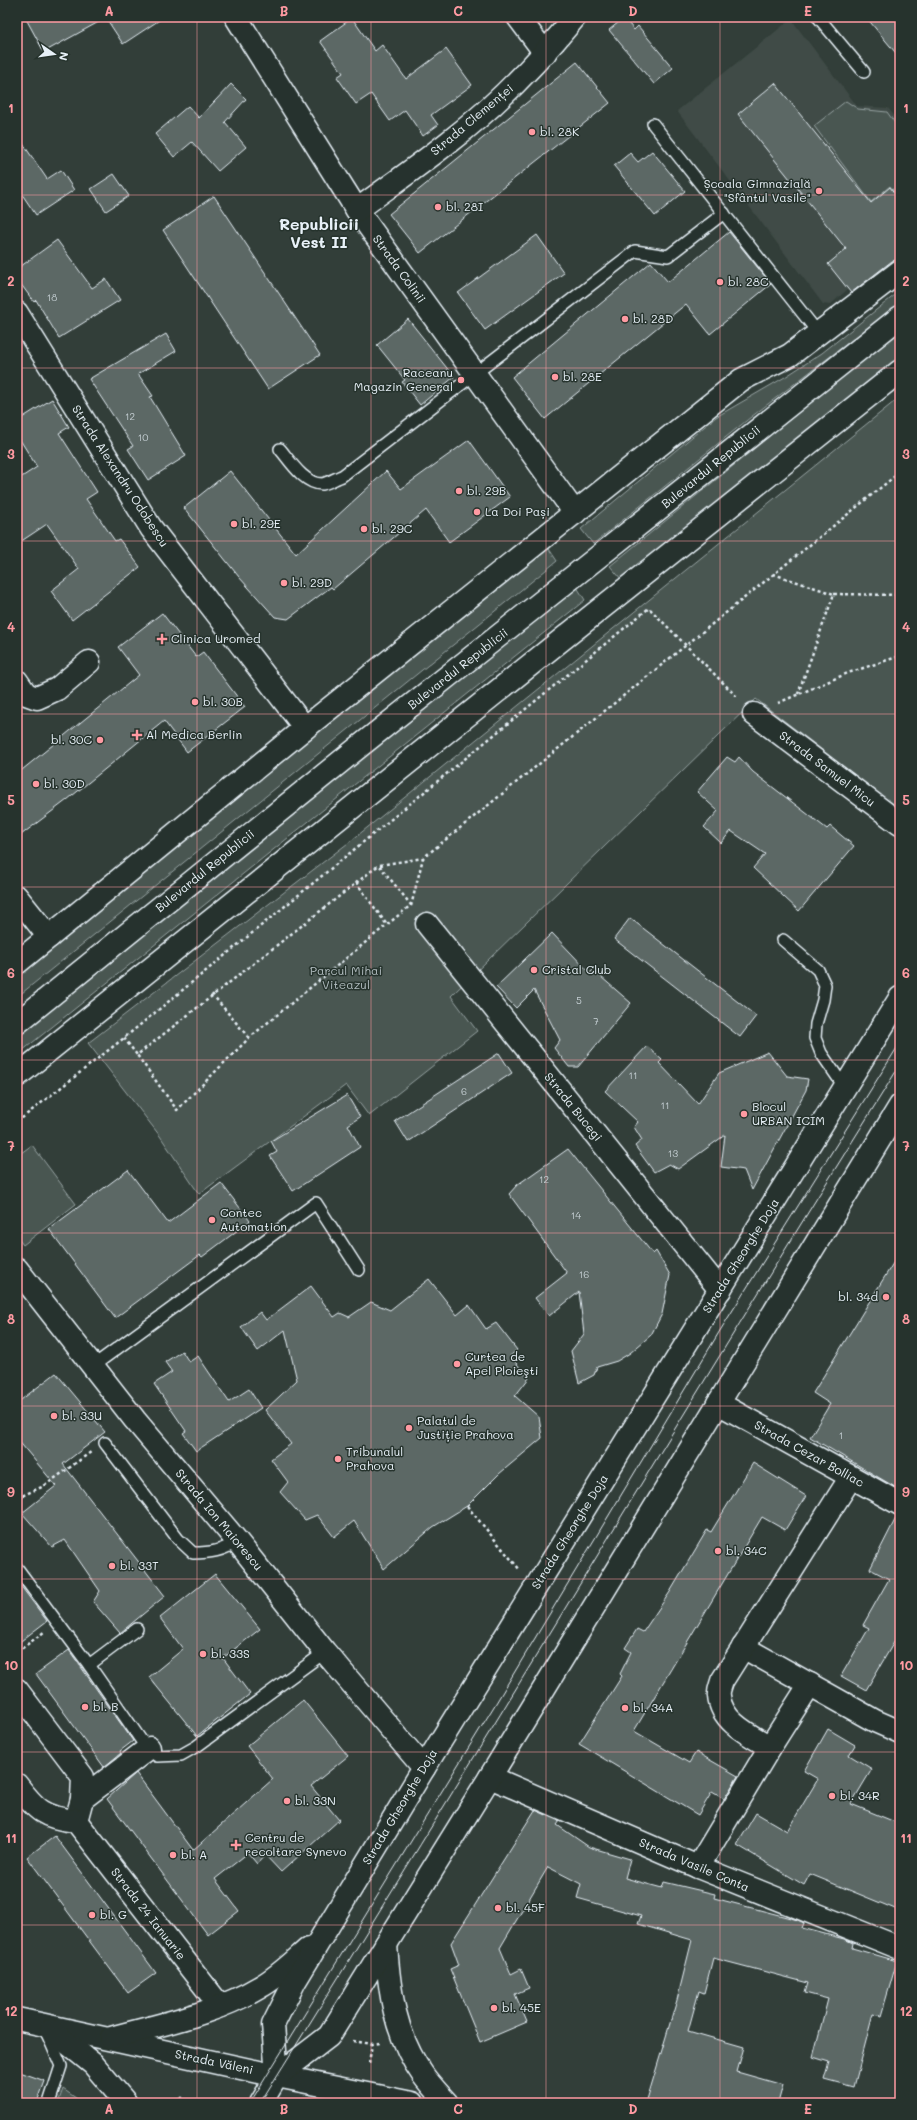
<svg xmlns="http://www.w3.org/2000/svg" width="917" height="2120" font-family="Mali,sans-serif">
<style>
.built{fill:#3f4b46}
.green{fill:#495651;stroke:#98a4a4}
.building{fill:#5c6865;stroke:#e8f1f8}
.lines{fill:none;stroke-linecap:round;stroke-linejoin:round}
.service-casing{stroke:#e8f1f8;stroke-width:14}
.minor-casing{stroke:#e8f1f8;stroke-width:25}
.secondary-casing{stroke:#e8f1f8;stroke-width:25}
.primary-casing{stroke:#e8f1f8;stroke-width:25}
.path{stroke:#e8f1f8;stroke-width:2.5;stroke-dasharray:3 3;stroke-linecap:butt}
.service{stroke:#26332d;stroke-width:11}
.minor{stroke:#26332d;stroke-width:22}
.secondary{stroke:#26332d;stroke-width:22}
.primary{stroke:#26332d;stroke-width:22}
.tram{stroke:#e8f1f8;stroke-width:1}
.grid{fill:none;stroke:#ff9aa2;stroke-width:1;stroke-opacity:0.55}
.poi-dot{fill:#ff9aa2;stroke:#26332d;stroke-width:1.5}
.labels{text-anchor:middle;stroke-width:3;stroke-linejoin:round;paint-order:stroke}
.number-label{font-size:10px;fill:#c5cfd3}
.street-label{font-size:12px;fill:#e8f1f8;stroke:#26332d}
.poi-label{font-size:12px;fill:#e8f1f8;stroke:#26332d;text-anchor:start}
.park-label{font-size:12px;fill:#b0bbbe;stroke:#26332d}
.district-label{font-size:16px;font-weight:bold;fill:#e8f1f8;stroke:#26332d}
.neatline{fill:none;stroke:#ff9aa2;stroke-width:1.5}
.grid-label{font-size:13px;text-anchor:middle;font-weight:bold;fill:#ff9aa2}
</style>
<rect width="100%" height="100%" fill="#323e39"/>
<filter id="ink" filterUnits="userSpaceOnUse"><feTurbulence type="fractalNoise" baseFrequency=".025" numOctaves="2"/><feDisplacementMap in="SourceGraphic" scale="8" xChannelSelector="R" yChannelSelector="G"/><feConvolveMatrix kernelMatrix="1 2 1 2 8 2 1 2 1" color-interpolation-filters="sRGB"/></filter>
<g filter="url(#ink)">
<polygon class="built" points="791,19 857,106 888,108 900,123 900,259 854,297 848,289 830,305 823,304 677,111"/>
<g class="green">
<polygon points="846,101 858,109 887,112 900,130 900,199 890,186 871,202 814,126"/>
<polygon points="900,291 900,303 751,417 593,544 581,529 716,417 785,377 822,353"/>
<polygon points="900,330 900,359 622,580 610,566"/>
<polygon points="900,397 900,810 756,699 451,996 477,1031 369,1116 346,1085 199,1194 160,1136 88,1043 352,840"/>
<polygon points="547,546 557,561 17,997 17,973"/>
<polygon points="575,584 585,600 17,1055 17,1030"/>
<polygon points="32,1145 76,1204 23,1245 17,1237 17,1156"/>
<polygon points="63,2089 83,2103 58,2103"/>
</g>
<g class="building">
<polygon points="25,17 164,17 123,44 106,18 44,52"/>
<polygon points="866,17 900,17 900,58"/>
<polygon points="352,18 375,51 382,45 406,79 446,49 472,85 431,115 438,125 423,136 405,110 390,121 371,94 356,104 337,77 343,73 320,41"/>
<polygon points="624,18 634,30 638,26 673,68 654,84 609,30"/>
<polygon points="577,62 610,103 420,253 389,214"/>
<polygon points="775,83 871,203 890,187 900,201 900,259 892,261 851,293 828,264 846,249 738,114"/>
<polygon points="231,84 246,99 225,122 246,147 218,171 192,142 174,157 155,134 188,106 199,118"/>
<polygon points="17,135 47,179 61,170 74,190 36,215 17,187"/>
<polygon points="652,151 685,191 655,216 614,166 630,153 638,162"/>
<polygon points="114,174 129,196 106,211 91,189"/>
<polygon points="214,196 320,355 268,389 163,230"/>
<polygon points="729,232 771,284 710,334 686,304 545,419 512,377 651,262 668,282"/>
<polygon points="537,235 564,273 485,330 458,293"/>
<polygon points="57,240 92,288 106,279 120,300 59,338 36,300 34,302 17,279 17,269"/>
<polygon points="408,319 454,377 420,405 402,382 405,380 377,345"/>
<polygon points="166,334 176,351 138,374 153,396 150,397 186,456 148,480 128,449 133,446 89,379"/>
<polygon points="52,399 69,427 59,433 97,492 86,499 115,541 119,539 140,567 72,620 51,591 79,569 47,524 17,544 17,480 37,467 17,435 17,421"/>
<polygon points="469,440 510,497 449,542 426,510 333,589 331,587 288,619 275,617 239,577 184,508 230,471 296,554 386,471 401,489"/>
<polygon points="162,613 196,657 203,652 245,707 187,752 164,721 67,800 17,838 17,774 139,675 118,647"/>
<polygon points="727,757 735,762 739,757 753,772 827,829 830,826 854,846 799,911 753,868 765,854 731,831 721,843 704,827 718,811 697,792"/>
<polygon points="630,918 756,1016 740,1037 614,939"/>
<polygon points="552,933 590,973 593,970 631,1003 578,1067 569,1067 554,1048 560,1040 534,990 516,1008 496,987"/>
<polygon points="647,1046 662,1060 659,1063 698,1104 719,1073 768,1052 787,1076 808,1079 806,1090 752,1190 744,1170 721,1167 725,1135 678,1169 669,1164 654,1172 635,1146 642,1140 634,1127 638,1122 605,1091"/>
<polygon points="499,1053 512,1073 408,1142 395,1121"/>
<polygon points="347,1095 360,1117 348,1125 360,1147 293,1191 270,1156 277,1152 271,1141"/>
<polygon points="568,1149 653,1254 656,1251 670,1275 662,1314 651,1335 630,1353 617,1361 597,1367 594,1375 579,1383 571,1351 584,1334 579,1292 549,1316 535,1298 567,1273 509,1194 517,1185"/>
<polygon points="128,1170 168,1223 221,1183 250,1221 202,1257 200,1255 115,1318 49,1229"/>
<polygon points="900,1252 900,1490 810,1437 830,1404 813,1393"/>
<polygon points="429,1279 457,1315 469,1305 486,1329 496,1323 517,1350 510,1356 529,1378 515,1396 539,1417 542,1438 499,1474 467,1506 433,1527 384,1569 354,1521 334,1537 317,1515 305,1520 280,1492 288,1482 271,1459 291,1444 265,1410 297,1380 285,1330 258,1351 241,1327 260,1312 266,1320 311,1286 334,1317 340,1313 349,1317 371,1302 390,1310"/>
<polygon points="182,1351 189,1362 198,1356 229,1402 249,1389 261,1408 196,1451 183,1433 186,1431 154,1384 172,1372 165,1362"/>
<polygon points="56,1373 105,1432 63,1464 165,1596 120,1633 93,1602 100,1591 65,1540 52,1547 22,1513 56,1486 17,1439 17,1403"/>
<polygon points="753,1463 806,1496 785,1530 762,1517 634,1731 689,1763 696,1752 738,1776 724,1799 712,1792 698,1815 579,1744 622,1676 620,1674 631,1652 625,1648 637,1629 643,1632 670,1592 707,1530 711,1532"/>
<polygon points="897,1516 900,1516 900,1632 866,1690 841,1676 869,1628 863,1625 889,1579 870,1569"/>
<polygon points="215,1574 260,1629 223,1658 250,1694 197,1736 149,1677 183,1649 160,1618"/>
<polygon points="17,1581 47,1621 17,1644"/>
<polygon points="69,1650 133,1741 120,1751 121,1753 104,1767 36,1674"/>
<polygon points="303,1700 348,1756 311,1786 339,1820 281,1872 265,1855 257,1864 248,1853 215,1879 239,1911 208,1935 107,1799 136,1773 193,1850 273,1779 247,1746"/>
<polygon points="828,1729 855,1745 849,1755 872,1769 851,1804 900,1824 900,1911 810,1874 804,1885 737,1845 756,1813 787,1831 818,1779 804,1771"/>
<polygon points="535,1810 560,1821 557,1825 589,1847 630,1859 625,1878 662,1888 664,1882 715,1894 714,1898 798,1920 804,1923 802,1928 844,1939 853,1943 852,1948 897,1961 881,2016 873,2014 854,2087 824,2079 829,2062 813,2057 828,1999 805,1993 808,1983 713,1958 704,1993 699,1991 688,2031 744,2047 737,2072 783,2085 778,2103 646,2103 677,2000 692,1940 638,1924 641,1916 577,1898 581,1884 548,1867 500,1948 511,1974 521,1969 529,1988 515,1994 527,2022 480,2042 450,1969 459,1965 451,1943"/>
<polygon points="55,1836 156,1973 128,1993 27,1857"/>
<polygon points="17,2071 45,2081 37,2103 17,2103"/>
</g>
<g class="lines">
<g class="service-casing">
<g id="service">
<polyline points="818,17 864,72"/>
<polyline points="653,124 819,334"/>
<path d="M280,449C290,461 304,484 322,484C328,483 336,478 342,476L635,251L668,256L724,213"/>
<polyline points="783,940 818,970 825,985 823,1000 816,1024 815,1038 821,1053 845,1088"/>
<polyline points="93,1366 316,1203 359,1270"/>
<path d="M105,1443L178,1539L193,1553C210,1553 223,1551 237,1541"/>
<polyline points="17,1568 89,1665 143,1743 157,1756 181,1755 197,1746 325,1652"/>
<polyline points="89,1665 137,1629"/>
<polyline points="46,2031 61,2066 49,2103"/>
</g>
</g>
<g class="minor-casing">
<g id="minor">
<polyline points="236,17 357,210 575,513"/>
<polyline points="518,17 545,53"/>
<path d="M357,210C388,187 420,165 450,141C497,105 538,62 575,17"/>
<polyline points="17,313 151,528 305,728"/>
<polyline points="17,681 26,694 37,698 57,689 89,662"/>
<polyline points="754,714 900,824"/>
<polyline points="17,897 49,937"/>
<polyline points="427,924 720,1290"/>
<polyline points="17,1269 135,1420 237,1541 325,1652 424,1768"/>
<polyline points="718,1403 900,1504"/>
<polyline points="743,1647 875,1721 900,1732"/>
<polyline points="17,1690 83,1777 82,1799 76,1821"/>
<polyline points="770,1747 810,1684"/>
<polyline points="490,1777 698,1867 900,1948"/>
<path d="M17,1785C36,1810 44,1818 76,1821L220,2006"/>
<polyline points="82,1799 149,1748"/>
<path d="M698,1867L770,1747C750,1735 721,1722 719,1696C718,1691 721,1685 722,1681L851,1477"/>
</g>
</g>
<g class="secondary-casing">
<g id="secondary">
<path d="M386,1944C389,1991 395,2036 423,2075C430,2085 439,2094 447,2103"/>
<polyline points="17,2019 277,2076 412,2103"/>
<polyline points="51,2030 93,2064 126,2103"/>
<path d="M111,2038C161,2024 215,2014 260,1987C278,1977 293,1962 308,1949"/>
<polyline points="277,2076 273,2025 295,1981 424,1768 900,998"/>
<polyline points="261,2103 277,2076 329,2036 490,1777 900,1106"/>
</g>
</g>
<g class="primary-casing">
<g id="primary">
<polyline points="17,963 305,728 741,380 790,355 900,271"/>
<polyline points="17,1023 360,746 900,317"/>
<polyline points="17,1076 550,649 900,371"/>
</g>
</g>
<g class="path">
<polyline points="773,574 834,594 798,694"/>
<polyline points="834,594 900,595"/>
<polyline points="778,703 848,673 900,656"/>
<polyline points="380,865 423,858 900,472"/>
<polyline points="356,882 387,925"/>
<polyline points="411,906 423,858"/>
<polyline points="212,994 249,1038"/>
<polyline points="124,1038 137,1055 379,865 411,905 249,1038 177,1110 137,1055"/>
<polyline points="17,1122 124,1038 649,608 738,698"/>
<polyline points="17,1498 44,1486 91,1452"/>
<polyline points="467,1506 520,1570"/>
<polyline points="17,1652 44,1632"/>
<polyline points="353,2041 372,2044 380,2043"/>
<polyline points="369,2063 372,2044"/>
<polyline points="176,2103 183,2097"/>
</g>
<use href="#service" class="service"/>
<use href="#minor" class="minor"/>
<use href="#secondary" class="secondary"/>
<use href="#primary" class="primary"/>
<g class="tram">
<polyline points="250,2103 493,1708 721,1329 900,1043"/>
<path d="M260,2103C476,1759 684,1409 900,1065"/>
</g>
</g>
</g>
<path class="grid" d="M197,17V2103M371,17V2103M546,17V2103M720,17V2103M17,195H900M17,368H900M17,541H900M17,714H900M17,887H900M17,1060H900M17,1233H900M17,1406H900M17,1579H900M17,1752H900M17,1925H900"/>
<g class="poi-dot">
<circle cx="532" cy="132" r="4"/>
<circle cx="819" cy="191" r="4"/>
<circle cx="438" cy="207" r="4"/>
<circle cx="720" cy="282" r="4"/>
<circle cx="625" cy="319" r="4"/>
<circle cx="555" cy="377" r="4"/>
<circle cx="461" cy="380" r="4"/>
<circle cx="459" cy="491" r="4"/>
<circle cx="477" cy="512" r="4"/>
<circle cx="234" cy="524" r="4"/>
<circle cx="364" cy="529" r="4"/>
<circle cx="284" cy="583" r="4"/>
<path d="M160 633h4v4h4v4h-4v4h-4v-4h-4v-4h4z"/>
<circle cx="195" cy="702" r="4"/>
<path d="M135 729h4v4h4v4h-4v4h-4v-4h-4v-4h4z"/>
<circle cx="100" cy="740" r="4"/>
<circle cx="36" cy="784" r="4"/>
<circle cx="534" cy="970" r="4"/>
<circle cx="744" cy="1114" r="4"/>
<circle cx="212" cy="1220" r="4"/>
<circle cx="886" cy="1297" r="4"/>
<circle cx="457" cy="1364" r="4"/>
<circle cx="54" cy="1416" r="4"/>
<circle cx="409" cy="1428" r="4"/>
<circle cx="338" cy="1459" r="4"/>
<circle cx="718" cy="1551" r="4"/>
<circle cx="112" cy="1566" r="4"/>
<circle cx="203" cy="1654" r="4"/>
<circle cx="85" cy="1707" r="4"/>
<circle cx="625" cy="1708" r="4"/>
<circle cx="832" cy="1796" r="4"/>
<circle cx="287" cy="1801" r="4"/>
<path d="M234 1839h4v4h4v4h-4v4h-4v-4h-4v-4h4z"/>
<circle cx="173" cy="1855" r="4"/>
<circle cx="498" cy="1908" r="4"/>
<circle cx="92" cy="1915" r="4"/>
<circle cx="494" cy="2008" r="4"/>
</g>
<g class="labels">
<g class="number-label">
<text x="52" y="301">18</text>
<text x="130" y="420">12</text>
<text x="143" y="441">10</text>
<text x="579" y="1004">5</text>
<text x="596" y="1025">7</text>
<text x="633" y="1079">11</text>
<text x="464" y="1095">6</text>
<text x="665" y="1109">11</text>
<text x="673" y="1157">13</text>
<text x="544" y="1183">12</text>
<text x="576" y="1219">14</text>
<text x="584" y="1278">16</text>
<text x="841" y="1439">1</text>
</g>
<g class="street-label">
<text transform="translate(472 120) rotate(-40)" y="4">Strada Clemenței</text>
<text transform="translate(399 269) rotate(54)" y="4">Strada Colinii</text>
<text transform="translate(711 467) rotate(-39)" y="4">Bulevardul Republicii</text>
<text transform="translate(120 476) rotate(57)" y="4">Strada Alexandru Odobescu</text>
<text transform="translate(458 669) rotate(-38)" y="4">Bulevardul Republicii</text>
<text transform="translate(827 769) rotate(37)" y="4">Strada Samuel Micu</text>
<text transform="translate(205 871) rotate(-39)" y="4">Bulevardul Republicii</text>
<text transform="translate(573 1107) rotate(51)" y="4">Strada Bucegi</text>
<text transform="translate(741 1256) rotate(-58)" y="4">Strada Gheorghe Doja</text>
<text transform="translate(809 1454) rotate(29)" y="4">Strada Cezar Bolliac</text>
<text transform="translate(219 1520) rotate(50)" y="4">Strada Ion Maiorescu</text>
<text transform="translate(570 1532) rotate(-58)" y="4">Strada Gheorghe Doja</text>
<text transform="translate(400 1807) rotate(-59)" y="4">Strada Gheorghe Doja</text>
<text transform="translate(694 1865) rotate(23)" y="4">Strada Vasile Conta</text>
<text transform="translate(148 1914) rotate(52)" y="4">Strada 24 Ianuarie</text>
<text transform="translate(214 2062) rotate(12)" y="4">Strada Văleni</text>
</g>
<g class="poi-label">
<text x="540" y="136">bl. 28K</text>
<text x="811" y="188" text-anchor="end">Școala Gimnazială<tspan x="811" dy="14">"Sfântul Vasile"</tspan></text>
<text x="446" y="211">bl. 28I</text>
<text x="728" y="286">bl. 28C</text>
<text x="633" y="323">bl. 28D</text>
<text x="453" y="377" text-anchor="end">Raceanu<tspan x="453" dy="14">Magazin General</tspan></text>
<text x="563" y="381">bl. 28E</text>
<text x="467" y="495">bl. 29B</text>
<text x="485" y="516">La Doi Pași</text>
<text x="242" y="528">bl. 29E</text>
<text x="372" y="533">bl. 29C</text>
<text x="292" y="587">bl. 29D</text>
<text x="171" y="643">Clinica Uromed</text>
<text x="203" y="706">bl. 30B</text>
<text x="146" y="739">Al Medica Berlin</text>
<text x="92" y="744" text-anchor="end">bl. 30C</text>
<text x="44" y="788">bl. 30D</text>
<text x="542" y="974">Cristal Club</text>
<text x="752" y="1111">Blocul<tspan x="752" dy="14">URBAN ICIM</tspan></text>
<text x="220" y="1217">Contec<tspan x="220" dy="14">Automation</tspan></text>
<text x="878" y="1301" text-anchor="end">bl. 34d</text>
<text x="465" y="1361">Curtea de<tspan x="465" dy="14">Apel Ploieşti</tspan></text>
<text x="62" y="1420">bl. 33U</text>
<text x="417" y="1425">Palatul de<tspan x="417" dy="14">Justiție Prahova</tspan></text>
<text x="346" y="1456">Tribunalul<tspan x="346" dy="14">Prahova</tspan></text>
<text x="726" y="1555">bl. 34C</text>
<text x="120" y="1570">bl. 33T</text>
<text x="211" y="1658">bl. 33S</text>
<text x="93" y="1711">bl. B</text>
<text x="633" y="1712">bl. 34A</text>
<text x="840" y="1800">bl. 34R</text>
<text x="295" y="1805">bl. 33N</text>
<text x="245" y="1842">Centru de<tspan x="245" dy="14">recoltare Synevo</tspan></text>
<text x="181" y="1859">bl. A</text>
<text x="506" y="1912">bl. 45F</text>
<text x="100" y="1919">bl. G</text>
<text x="502" y="2012">bl. 45E</text>
</g>
<g class="park-label">
<text x="346" y="975">Parcul Mihai<tspan x="346" dy="14">Viteazul</tspan></text>
</g>
<g class="district-label">
<text x="319" y="230">Republicii<tspan x="319" dy="18">Vest II</tspan></text>
</g>
</g>
<rect width="917" height="2120" fill="none" stroke="#26332d" stroke-width="44"/>
<g transform="translate(54 54) rotate(103)" stroke="#26332d" stroke-width="3" paint-order="stroke">
<path d="M0-3L7 15L0 10L-7 15Z" fill="#e8f1f8"/>
<text y="-6" font-size="11" font-weight="bold" text-anchor="middle" fill="#e8f1f8">N</text>
</g>
<rect x="22" y="22" width="873" height="2076" class="neatline"/>
<g class="grid-label">
<text x="109" y="16">A</text>
<text x="284" y="16">B</text>
<text x="458" y="16">C</text>
<text x="633" y="16">D</text>
<text x="808" y="16">E</text>
<text x="11" y="113">1</text>
<text x="906" y="113">1</text>
<text x="11" y="286">2</text>
<text x="906" y="286">2</text>
<text x="11" y="459">3</text>
<text x="906" y="459">3</text>
<text x="11" y="632">4</text>
<text x="906" y="632">4</text>
<text x="11" y="805">5</text>
<text x="906" y="805">5</text>
<text x="11" y="978">6</text>
<text x="906" y="978">6</text>
<text x="11" y="1151">7</text>
<text x="906" y="1151">7</text>
<text x="11" y="1324">8</text>
<text x="906" y="1324">8</text>
<text x="11" y="1497">9</text>
<text x="906" y="1497">9</text>
<text x="11" y="1670">10</text>
<text x="906" y="1670">10</text>
<text x="11" y="1843">11</text>
<text x="906" y="1843">11</text>
<text x="11" y="2016">12</text>
<text x="906" y="2016">12</text>
<text x="109" y="2114">A</text>
<text x="284" y="2114">B</text>
<text x="458" y="2114">C</text>
<text x="633" y="2114">D</text>
<text x="808" y="2114">E</text>
</g>
</svg>
